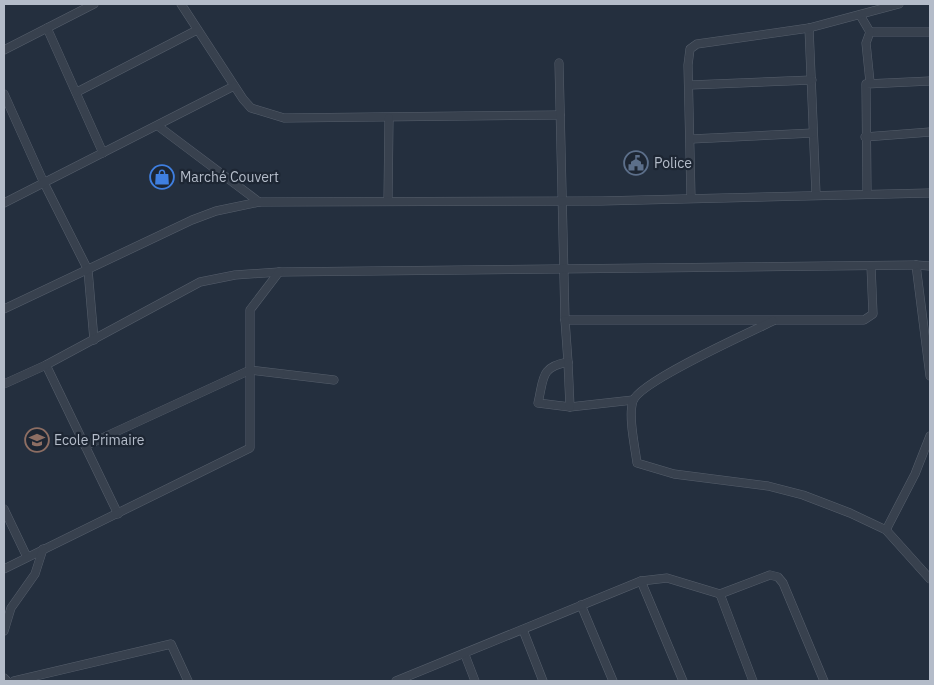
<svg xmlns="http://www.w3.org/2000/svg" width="934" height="685" font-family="'IBM Plex Sans',sans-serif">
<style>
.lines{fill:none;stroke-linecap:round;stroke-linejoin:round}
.street-casing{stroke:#565f6c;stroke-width:9}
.street{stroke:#38414e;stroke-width:8}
.labels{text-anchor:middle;stroke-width:4.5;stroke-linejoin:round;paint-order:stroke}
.poi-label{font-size:14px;fill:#b4bcc9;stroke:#1d2633;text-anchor:start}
</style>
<rect width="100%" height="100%" fill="#242f3e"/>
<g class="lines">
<g class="street-casing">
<g id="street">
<polyline points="181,4 243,99 251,108 284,118 560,115"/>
<polyline points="860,15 870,32 930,32"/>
<polyline points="47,28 103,153"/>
<polyline points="809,28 816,194"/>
<polyline points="4,50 94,4"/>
<polyline points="559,63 565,320 864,320 873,314 871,266"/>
<polyline points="870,82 866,43 870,32"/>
<polyline points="690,85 812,80"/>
<polyline points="77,92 197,30"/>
<polyline points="4,94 44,183 88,270 94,340"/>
<polyline points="158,126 259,202"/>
<polyline points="865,137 930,132"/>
<polyline points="691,139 813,133"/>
<polyline points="867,192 866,84 930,81"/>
<polyline points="691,198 688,65 690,49 697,44 809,28 899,4"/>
<polyline points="388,201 389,118"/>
<polyline points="4,203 234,86"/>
<polyline points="930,266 916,265 930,376"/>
<polyline points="4,309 192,220 216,211 259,202 601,201 930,193"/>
<path d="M565,320L568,362C540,367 544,378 538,403L570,407L633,400"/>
<path d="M773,321C750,332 639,382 633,401C628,416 635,447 637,463L674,474L768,486L803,495L850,513L886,530L930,579"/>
<polyline points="568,362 570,407"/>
<polyline points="46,365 118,514"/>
<polyline points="4,384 46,365 200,282 235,275 279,272 916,265"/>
<polyline points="85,446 250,370 334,380"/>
<polyline points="4,509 27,557"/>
<polyline points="886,530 915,474 930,436"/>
<polyline points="4,569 250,448 250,310 279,272"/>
<polyline points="641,581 683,681"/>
<polyline points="720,594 753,681"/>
<polyline points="581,605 613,681"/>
<polyline points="523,630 543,681"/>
<polyline points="4,631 11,608 35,574 43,549"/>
<polyline points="465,655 475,681"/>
<polyline points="4,678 7,681"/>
<polyline points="14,681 171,644 188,681"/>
<polyline points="396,681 641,581 667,578 720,594 770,575 778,577 783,583 824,681"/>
</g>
</g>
<use href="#street" class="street"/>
</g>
<defs>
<g id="civic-ring" transform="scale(1.25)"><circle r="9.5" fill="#1d2633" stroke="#5c6f8a" stroke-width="1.5"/><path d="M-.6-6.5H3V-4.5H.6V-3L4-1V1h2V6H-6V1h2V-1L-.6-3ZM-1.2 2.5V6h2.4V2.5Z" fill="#5c6f8a"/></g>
<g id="shop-ring" transform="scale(1.25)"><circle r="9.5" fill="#1d2633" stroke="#3f7fe0" stroke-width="1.5"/><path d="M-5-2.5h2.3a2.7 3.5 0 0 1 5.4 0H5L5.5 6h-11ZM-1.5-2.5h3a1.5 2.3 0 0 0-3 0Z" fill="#3f7fe0"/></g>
<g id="school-ring" transform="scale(1.25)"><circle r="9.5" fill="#1d2633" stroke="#8d6e63" stroke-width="1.5"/><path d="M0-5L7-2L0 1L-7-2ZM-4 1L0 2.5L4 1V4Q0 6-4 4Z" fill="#8d6e63"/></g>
</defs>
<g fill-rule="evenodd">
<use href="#civic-ring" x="636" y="163"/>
<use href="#shop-ring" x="162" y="177"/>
<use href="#school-ring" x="37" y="440"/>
</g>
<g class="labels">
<g class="poi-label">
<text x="654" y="168">Police</text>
<text x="180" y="182">Marché Couvert</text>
<text x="54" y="445">Ecole Primaire</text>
</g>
</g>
<rect width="934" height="685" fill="none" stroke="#b4bcc9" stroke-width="10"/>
</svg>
